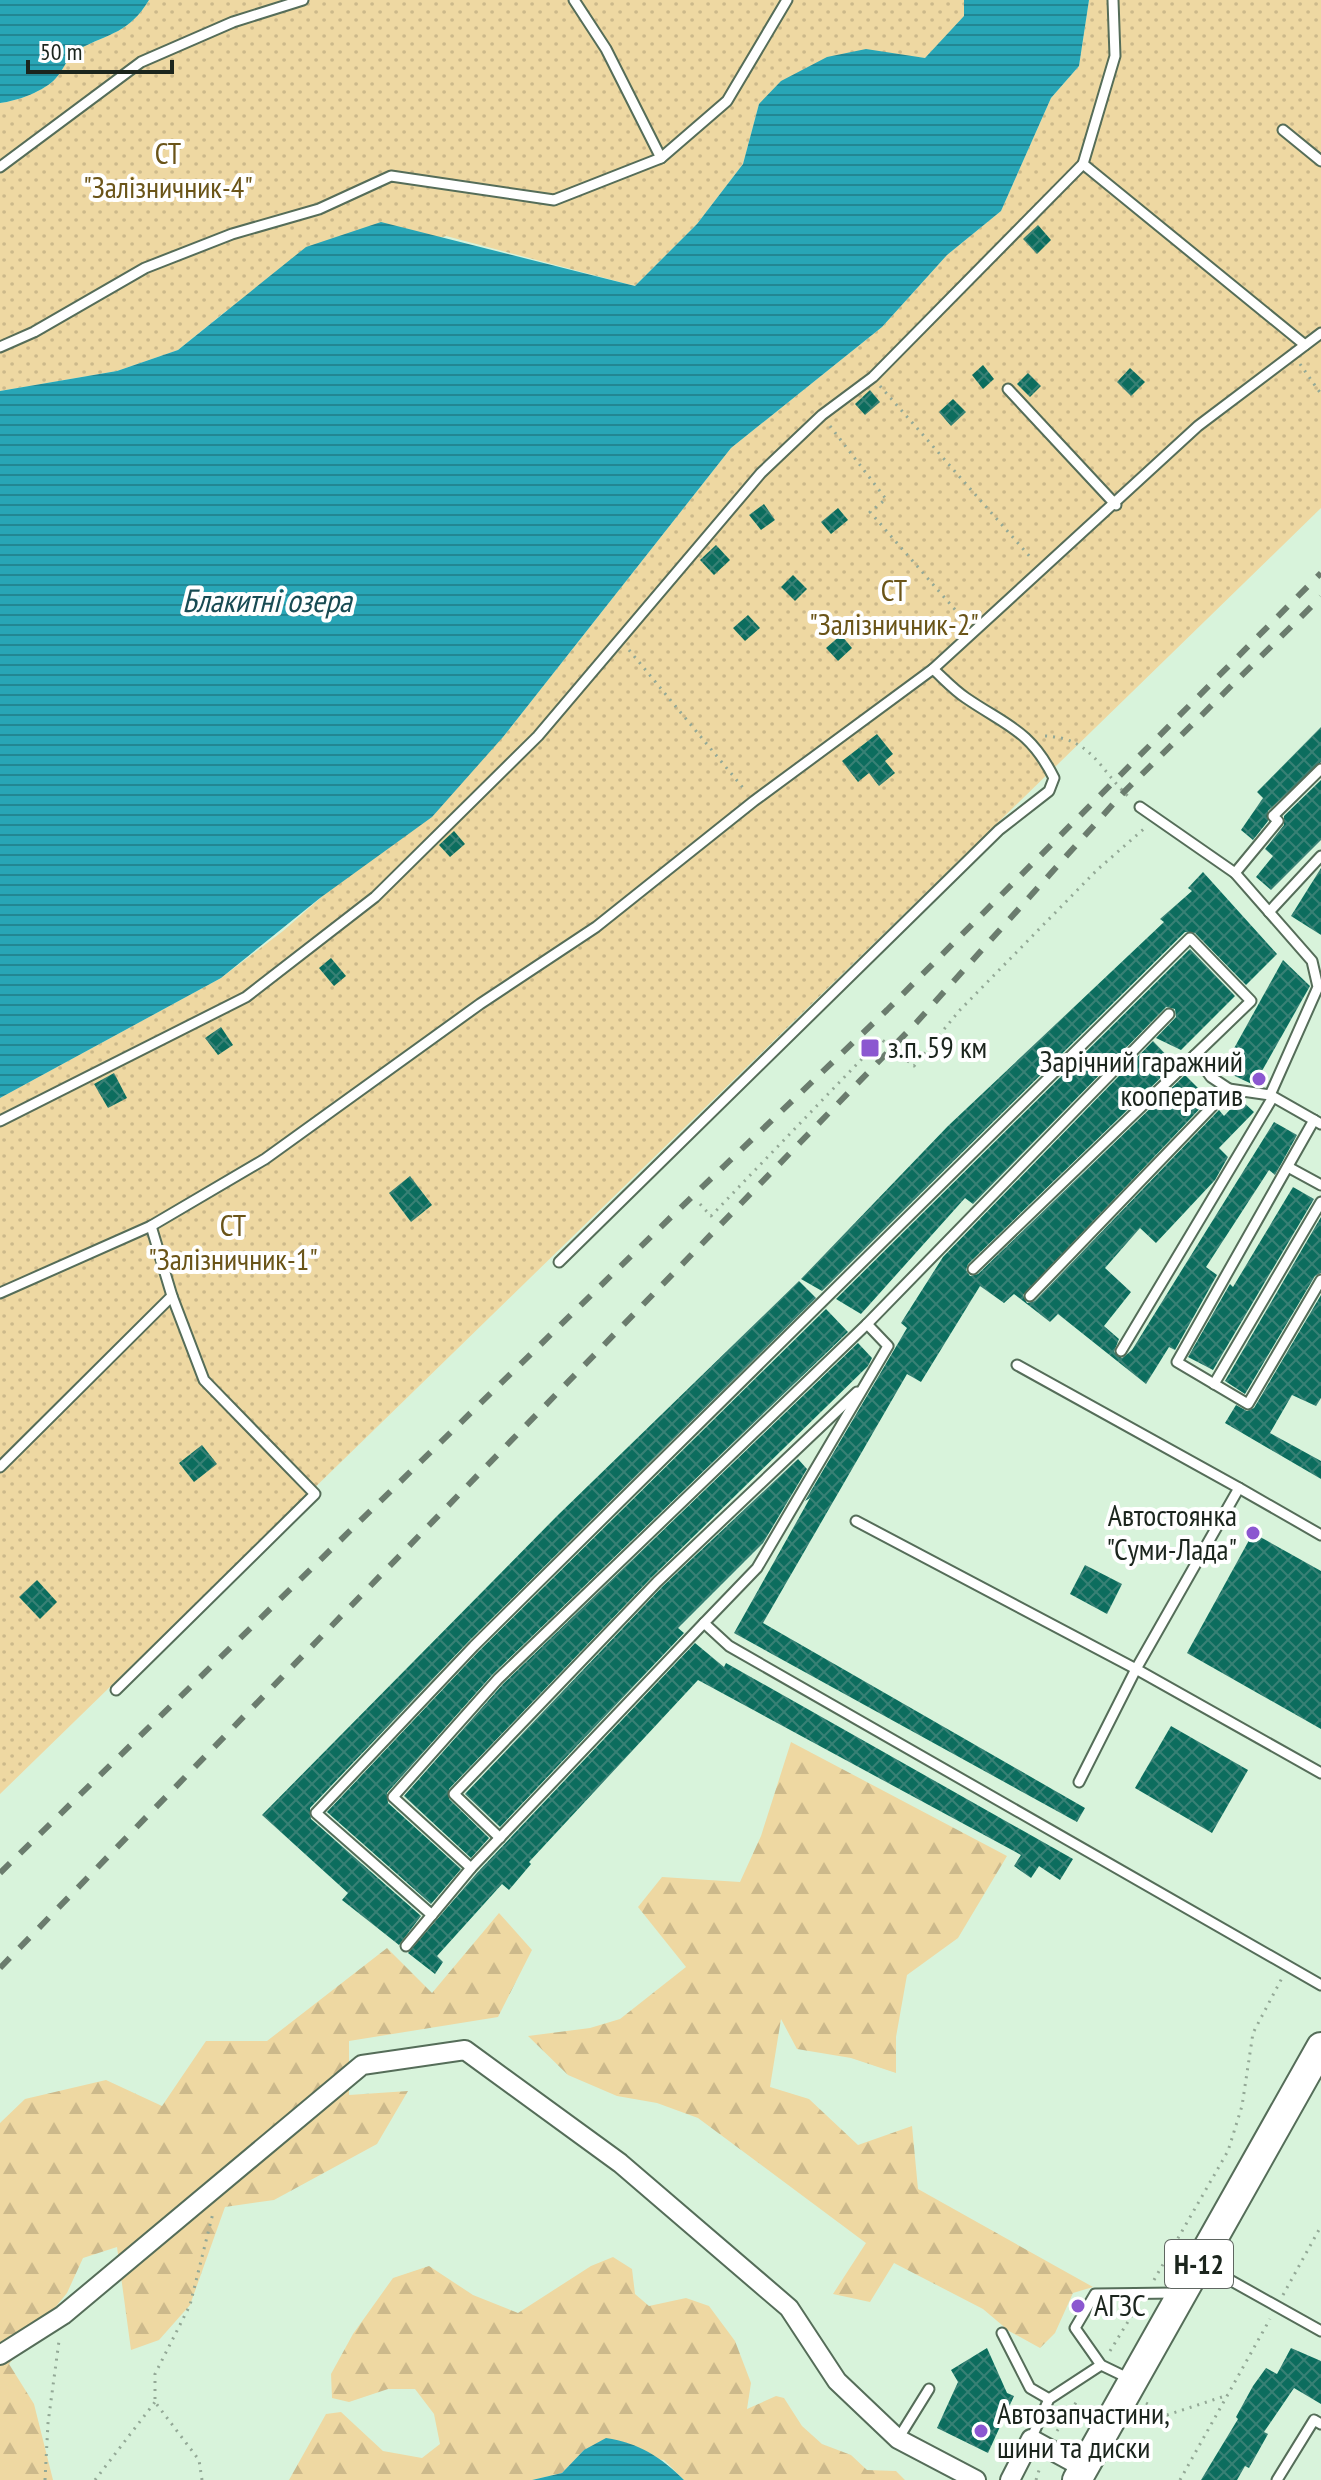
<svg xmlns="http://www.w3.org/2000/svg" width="1321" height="2480" font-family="'PT Sans Narrow',sans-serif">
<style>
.forest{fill:url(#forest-firs)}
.garden{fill:url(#garden-dots)}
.water{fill:url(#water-rules)}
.building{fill:url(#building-cross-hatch)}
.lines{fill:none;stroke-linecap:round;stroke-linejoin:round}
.service-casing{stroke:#556d59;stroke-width:13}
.minor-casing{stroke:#556d59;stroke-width:22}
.primary-casing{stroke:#556d59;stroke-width:32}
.path{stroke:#93a896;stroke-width:3;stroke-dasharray:2 6;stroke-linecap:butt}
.service{stroke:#fff;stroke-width:9}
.minor{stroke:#fff;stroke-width:18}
.primary{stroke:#fff;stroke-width:28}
.rail{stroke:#6b7c6e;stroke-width:6;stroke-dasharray:14 14;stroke-linecap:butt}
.poi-dot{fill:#8b57d0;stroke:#fff;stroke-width:3}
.labels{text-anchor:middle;stroke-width:8;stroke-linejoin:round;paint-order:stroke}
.shield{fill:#fff;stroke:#5f6661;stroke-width:2}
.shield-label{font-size:28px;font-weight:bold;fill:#1b251d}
.park-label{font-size:30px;fill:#6a5418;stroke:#fff}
.poi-label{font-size:30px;fill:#1b251d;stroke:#fff;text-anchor:start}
.water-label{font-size:32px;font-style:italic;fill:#184b53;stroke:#fff}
</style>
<defs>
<pattern id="forest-firs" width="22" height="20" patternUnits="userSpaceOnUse" patternTransform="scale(2)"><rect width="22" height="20" fill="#eed8a2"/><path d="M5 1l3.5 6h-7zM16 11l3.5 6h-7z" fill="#ccb98b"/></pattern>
<pattern id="garden-dots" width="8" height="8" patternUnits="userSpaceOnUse" patternTransform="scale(2)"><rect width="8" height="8" fill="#eed8a2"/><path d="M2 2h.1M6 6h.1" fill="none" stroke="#ccb98b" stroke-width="1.8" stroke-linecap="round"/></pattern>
<pattern id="water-rules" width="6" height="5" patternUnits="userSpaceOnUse" patternTransform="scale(2)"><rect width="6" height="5" fill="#28a5b6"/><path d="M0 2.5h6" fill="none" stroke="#228693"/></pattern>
<pattern id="building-cross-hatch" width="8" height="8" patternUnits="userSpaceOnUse" patternTransform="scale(2)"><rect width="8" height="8" fill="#0c6d5e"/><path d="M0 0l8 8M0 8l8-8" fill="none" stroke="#388175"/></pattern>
</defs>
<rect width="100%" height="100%" fill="#d8f3db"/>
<g class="forest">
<polygon points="791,1742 1007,1856 958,1938 907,1975 896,2037 896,2073 851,2058 797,2049 781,2019 770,2087 809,2099 858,2145 912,2126 918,2189 1093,2287 1073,2293 1055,2333 1040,2348 1009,2331 983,2309 894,2263 870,2302 833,2294 866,2243 698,2118 657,2103 617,2096 568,2075 528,2036 590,2028 620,2019 686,1967 638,1907 662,1877 740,1882 761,1836"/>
<polygon points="499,1913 532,1950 498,2017 349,2041 349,2095 408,2091 377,2144 274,2200 225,2207 190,2305 159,2340 131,2350 117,2247 83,2258 67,2293 9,2364 34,2404 53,2480 0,2480 0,2123 25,2099 106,2080 162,2106 206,2041 267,2041 387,1948 432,1993"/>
<polygon points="613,2257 632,2269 635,2294 649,2306 686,2298 709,2306 735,2341 751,2383 747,2409 776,2396 784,2398 802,2426 822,2444 851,2455 867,2470 896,2471 905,2480 684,2480 664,2460 584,2450 562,2473 532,2480 289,2480 326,2414 341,2412 383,2451 422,2458 440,2444 434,2414 415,2389 388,2389 349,2402 332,2398 331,2374 353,2334 393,2278 429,2266 473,2295 518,2313 591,2266"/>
</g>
<g class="garden">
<path d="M149,0H964L965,16L925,58L897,55L759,104L743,164L697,224L635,286L446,236L226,311L178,350L117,371L0,391V103C17,101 45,91 56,78C64,69 69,54 79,49C110,33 129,33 149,0Z"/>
<polygon points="1089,0 1321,0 1321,508 0,1794 0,1098 221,978 283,931 503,737 731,448 882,327 947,255 1001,211 1051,98 1079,66"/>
</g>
<g class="water">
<path d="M0,0H149C129,33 110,33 79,49C69,54 64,69 56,78C45,91 17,101 0,103Z"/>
<polygon points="964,0 1089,0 1079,66 1051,98 1001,211 947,255 882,327 731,448 503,737 432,817 320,898 221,978 0,1098 0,391 117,371 178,350 306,247 381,222 635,286 697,224 743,164 759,104 781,81 827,57 866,49 925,58 964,16"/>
<path d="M606,2438C639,2443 661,2457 684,2480H532L562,2473L584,2450Z"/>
</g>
<g class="building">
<polygon points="1038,225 1051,240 1037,254 1023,239"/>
<polygon points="983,365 994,379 983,389 972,375"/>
<polygon points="1130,368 1145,382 1131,396 1117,382"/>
<polygon points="1028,373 1041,386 1030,397 1017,384"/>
<polygon points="870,390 880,402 865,415 855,404"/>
<polygon points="953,399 966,412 951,426 939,412"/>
<polygon points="764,504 775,520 761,530 749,515"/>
<polygon points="838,508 848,520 831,534 821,522"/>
<polygon points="716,545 730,560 714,575 700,560"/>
<polygon points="793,575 807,589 795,601 781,587"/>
<polygon points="748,615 760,628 745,641 733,628"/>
<polygon points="841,635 852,648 838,661 826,648"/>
<polygon points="1321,727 1321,762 1268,811 1268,821 1253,840 1241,830 1263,798 1257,792"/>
<polygon points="877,734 893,754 885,761 895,773 879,786 869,773 858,782 842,761"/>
<polygon points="1321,780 1321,840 1271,890 1256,877 1273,856 1265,849 1284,825 1284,816"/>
<polygon points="454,831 465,844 450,857 439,845"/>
<polygon points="1321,868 1321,935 1291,916"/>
<polygon points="1203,872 1277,954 1246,985 1195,933 1185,932 822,1291 801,1279 948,1126 1164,922 1160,919 1192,891 1188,888"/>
<polygon points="1190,949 1235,996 1181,1050 1156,1038 1176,1017 1175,1009 1166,1007 973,1204 965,1198 861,1314 836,1299"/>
<polygon points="331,958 346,976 334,986 319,968"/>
<polygon points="1283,960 1310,986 1254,1085 1222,1070"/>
<polygon points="221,1027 233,1045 218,1055 205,1038"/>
<polygon points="1153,1041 1175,1064 968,1264 966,1270 970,1276 978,1274 1185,1075 1209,1099 1023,1295 1027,1303 1035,1301 1219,1110 1224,1116 1240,1099 1254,1112 1219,1148 1228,1157 1215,1180 1156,1243 1140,1228 1105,1268 1131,1292 1104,1326 1119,1339 1114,1352 1122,1358 1132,1350 1274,1122 1297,1135 1275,1175 1269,1170 1206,1267 1217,1275 1175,1350 1169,1347 1146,1384 1058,1314 1050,1322 1014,1294 1004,1303 980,1286 921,1382 907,1374 763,1623 1085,1808 1077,1822 734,1633 810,1498 805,1501 907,1328 901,1323 943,1257"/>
<polygon points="114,1073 127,1098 108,1108 94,1084"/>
<polygon points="410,1176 432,1205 411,1222 389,1193"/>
<polygon points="1293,1187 1314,1199 1213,1370 1188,1357 1230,1284 1233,1287"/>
<polygon points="1321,1217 1321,1273 1315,1276 1245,1394 1225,1381"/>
<polygon points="799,1281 816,1298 469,1641 310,1808 311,1819 421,1916 399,1945 342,1900 348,1893 262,1815 557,1516"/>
<polygon points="1321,1295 1321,1398 1316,1406 1292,1395 1270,1433 1321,1461 1321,1479 1225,1423 1236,1405 1247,1411 1254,1408"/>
<polygon points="826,1309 848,1332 493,1674 387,1793 388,1803 461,1869 431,1904 327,1812 479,1651"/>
<polygon points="858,1343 872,1358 868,1366 652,1577 449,1789 449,1799 489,1838 471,1858 404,1796 503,1684"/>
<polygon points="202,1445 217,1464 194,1482 179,1463"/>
<polygon points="798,1459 807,1469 763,1543 678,1628 684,1633 500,1827 465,1794 662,1587"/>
<polygon points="1253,1533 1321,1571 1321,1729 1187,1653"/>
<polygon points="1085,1565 1122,1584 1107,1614 1070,1594"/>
<polygon points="37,1580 57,1602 40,1619 19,1597"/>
<polygon points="695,1643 724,1667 726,1663 1073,1859 1060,1880 1039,1866 1031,1878 1014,1866 1021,1855 698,1680 529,1862 531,1864 509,1890 502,1884 437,1956 443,1962 435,1974 408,1953 477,1873"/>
<polygon points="1171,1726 1248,1770 1212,1833 1135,1788"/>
<polygon points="987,2348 1007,2393 1014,2396 988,2453 937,2428 958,2382 951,2370"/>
<polygon points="1291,2348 1321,2361 1321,2404 1294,2388 1264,2432 1268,2434 1249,2468 1245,2466 1237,2480 1201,2480 1238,2419 1236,2417 1253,2386 1266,2368 1277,2374"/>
</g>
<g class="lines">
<g class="service-casing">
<g id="service">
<polyline points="574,0 606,49 661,158"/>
<polyline points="1113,0 1115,56 1083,164 1305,345"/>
<polyline points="1283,130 1321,161"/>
<polyline points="0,167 141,62 233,22 303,0"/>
<polyline points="0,347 34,332 145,268 232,234 319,209 391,176 554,200 661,158 727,101 787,0"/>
<polyline points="1008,389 1116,505"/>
<polyline points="1140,807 1235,873 1312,961 1318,987 1270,1095 1321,1124"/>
<polyline points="1235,873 1278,821 1273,816 1321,769"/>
<polyline points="1269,912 1321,856"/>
<polyline points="1229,1089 1270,1095"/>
<polyline points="1314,1120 1177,1362 1248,1404 1321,1280"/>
<polyline points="0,1121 246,997 375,897 538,736 761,473 822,415 873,377 1083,164"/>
<polyline points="1288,1167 1321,1185"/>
<path d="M559,1262L999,830L1049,791L1054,778C1030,730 1007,726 966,698C954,690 944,679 933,669"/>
<polyline points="973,1269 1195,1055"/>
<polyline points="0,1293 151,1226 265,1159 480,1004 596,927 754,801 933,669 1198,426 1321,333"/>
<polyline points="867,1324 1169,1014"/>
<polyline points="1121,1351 1273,1097"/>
<polyline points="1017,1365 1239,1488 1136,1669 1079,1782"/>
<polyline points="1214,1384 1321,1202"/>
<polyline points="0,1467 172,1296"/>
<polyline points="1239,1488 1321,1535"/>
<polyline points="856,1521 1136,1669 1321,1773"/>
<polyline points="116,1690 315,1494 204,1380 172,1296 151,1226"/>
<polyline points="500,1838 454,1794 657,1582 857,1392"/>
<polyline points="471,1868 393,1797 498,1679 867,1324 888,1346 757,1568 704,1623 729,1646 1321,1985"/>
<polyline points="432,1915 316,1813 474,1646 1190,938 1251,1001 1195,1055 1211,1077 1229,1089 1030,1296"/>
<polyline points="406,1946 471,1868 704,1623"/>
<polyline points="1203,2265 1321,2331"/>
<polyline points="1002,2333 1030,2388 1049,2399"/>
<polyline points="1130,2379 1101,2365 1075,2328 1095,2294 1175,2293"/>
<polyline points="898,2439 929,2389"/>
<polyline points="1031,2439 1049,2399 1101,2365"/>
<polyline points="1277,2480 1314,2420 1321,2424"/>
</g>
</g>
<g class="minor-casing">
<g id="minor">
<polyline points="0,2355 63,2315 362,2065 465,2050 620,2163 789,2308 837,2381 898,2439 976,2480"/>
<polyline points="1010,2480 1031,2439 1084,2468"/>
</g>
</g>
<g class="primary-casing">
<polyline id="primary" points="1077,2480 1321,2047"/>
</g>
<g class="path">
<polyline points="1300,364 1321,394"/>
<polyline points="880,386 1031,558"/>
<polyline points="830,426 886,499 870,512 964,620"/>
<polyline points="629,650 744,789"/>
<path d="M1045,736C1093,738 1099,770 1131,799"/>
<polyline points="700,1204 711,1216 881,1039 914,1066 959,1011 1097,870 1146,827"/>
<polyline points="1154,2280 1228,2151 1242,2106 1253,2033 1282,1978"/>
<polyline points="1283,2295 1321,2226"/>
<polyline points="1110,2351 1137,2307"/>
<polyline points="1146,2403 1167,2415 1228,2395"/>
<polyline points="1057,2431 1079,2398"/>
<polyline points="45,2480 48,2423 59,2341"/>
<polyline points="95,2480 155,2402"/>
<polyline points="202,2480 199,2460 155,2402 155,2374 190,2305 213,2213"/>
<polyline points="1036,2480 1040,2467"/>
<polyline points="1180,2480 1270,2319"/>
</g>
<use href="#service" class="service"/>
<use href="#minor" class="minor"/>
<use href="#primary" class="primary"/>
<g class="rail">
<polyline points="0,1873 673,1215 887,1010 1321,573"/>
<polyline points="0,1968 916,1023 1124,792 1321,597"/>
</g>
</g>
<g class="poi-dot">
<rect x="860" y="1038" width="20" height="20" rx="4"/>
<circle cx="1259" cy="1079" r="8"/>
<circle cx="1253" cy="1533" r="8"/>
<circle cx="1078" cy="2306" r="8"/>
<circle cx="981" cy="2431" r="8"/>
</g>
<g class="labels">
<rect class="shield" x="1165" y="2240" width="68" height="48" rx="6"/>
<g class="shield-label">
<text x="1199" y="2274">Н-12</text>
</g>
<g class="park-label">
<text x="168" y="164">СТ<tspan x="168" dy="34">"Залізничник-4"</tspan></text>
<text x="894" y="601">СТ<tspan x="894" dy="34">"Залізничник-2"</tspan></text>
<text x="233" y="1236">СТ<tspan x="233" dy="34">"Залізничник-1"</tspan></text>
</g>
<g class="poi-label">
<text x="888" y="1058">з.п. 59 км</text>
<text x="1243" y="1072" text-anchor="end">Зарічний гаражний<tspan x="1243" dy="34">кооператив</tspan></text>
<text x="1237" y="1526" text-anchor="end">Автостоянка<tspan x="1237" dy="34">"Суми-Лада"</tspan></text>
<text x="1094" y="2316">АГЗС</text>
<text x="997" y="2424">Автозапчастини,<tspan x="997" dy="34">шини та диски</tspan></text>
</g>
<g class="water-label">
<text x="267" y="612">Блакитні озера</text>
</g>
</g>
<path d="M28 60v12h144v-12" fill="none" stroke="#1b251d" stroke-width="4"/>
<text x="40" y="60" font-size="24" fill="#1b251d" stroke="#ffffff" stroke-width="6" paint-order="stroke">50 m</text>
</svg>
